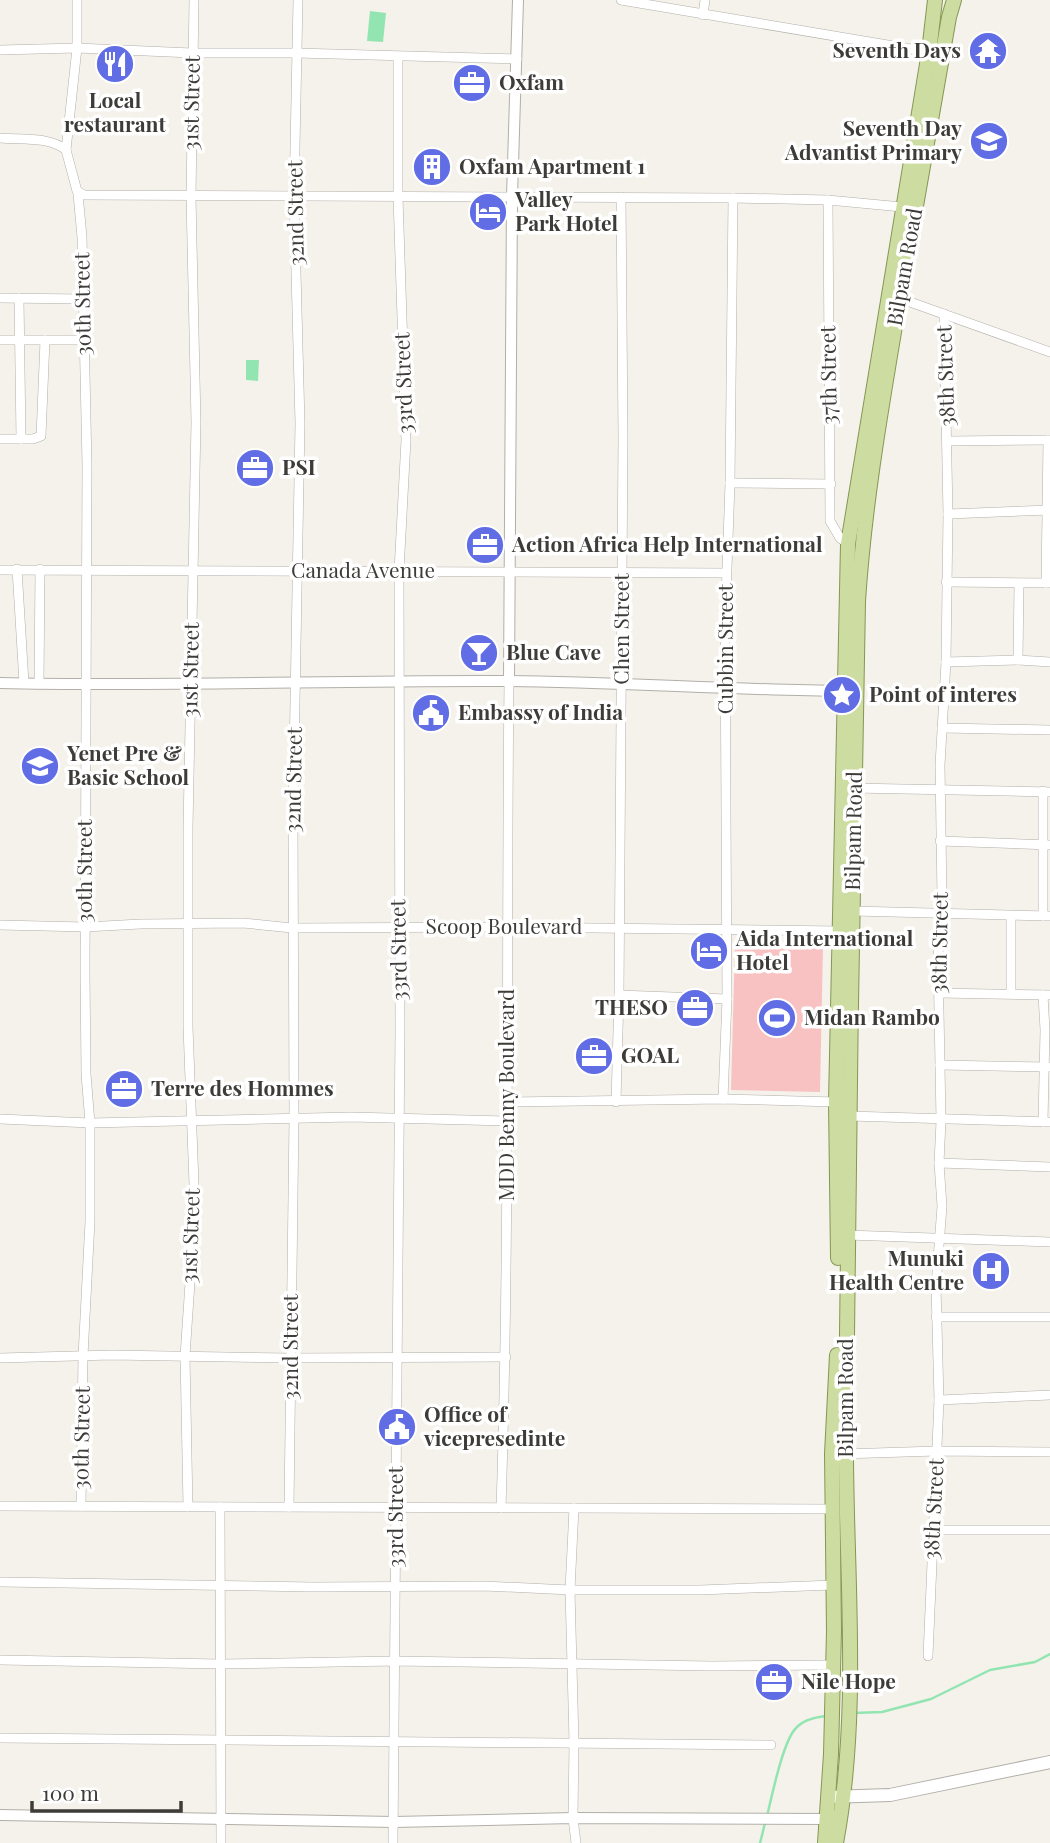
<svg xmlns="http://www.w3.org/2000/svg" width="1050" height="1843" font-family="'Playfair Display',serif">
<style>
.green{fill:#f9c2c2}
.water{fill:#92e5b1}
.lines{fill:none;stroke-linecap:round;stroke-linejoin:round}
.stream{stroke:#92e5b1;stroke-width:2.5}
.minor-casing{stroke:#b2afa9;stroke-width:10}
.tertiary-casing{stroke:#b2afa9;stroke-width:12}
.secondary-casing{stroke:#b2afa9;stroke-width:14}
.primary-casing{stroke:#859654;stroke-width:16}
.minor{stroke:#fff;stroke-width:9}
.tertiary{stroke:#fff;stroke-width:10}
.secondary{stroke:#fff;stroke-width:12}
.primary{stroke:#cddda1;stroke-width:14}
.labels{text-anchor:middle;stroke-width:7;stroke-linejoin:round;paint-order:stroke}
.poi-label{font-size:21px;font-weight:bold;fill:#3d3c39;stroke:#fff;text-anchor:start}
.street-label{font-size:21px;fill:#3d3c39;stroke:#fff}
</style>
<rect width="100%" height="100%" fill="#f5f2eb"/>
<polygon class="green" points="735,944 823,946 820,1092 731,1090"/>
<g class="water">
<polygon points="370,11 386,13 383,42 367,41"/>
<polygon points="246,360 259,360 258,381 246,380"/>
</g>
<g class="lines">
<g class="stream">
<polyline points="854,1713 882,1712 931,1699 990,1670 1035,1662 1050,1654"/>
<path d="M767,1816C772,1796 783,1741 796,1728C803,1720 817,1717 826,1716"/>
<polyline points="760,1843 765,1823"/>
</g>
<g class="minor-casing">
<g id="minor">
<polyline points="621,0 929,52"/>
<polyline points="703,15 705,0"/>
<polyline points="0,50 77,48 192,53 296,53 517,59"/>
<path d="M0,138C21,140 49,136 66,150L77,191L84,195L733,198L828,200L902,207"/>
<polyline points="66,150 77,48 77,0"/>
<polyline points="78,194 82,237 87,464 85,973 86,1074 90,1123 90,1221 83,1356 81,1506"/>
<polyline points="828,200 830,521 840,538 848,544"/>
<polyline points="896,297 1050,352"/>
<polyline points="0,298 84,299"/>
<polyline points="19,298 21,439"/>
<polyline points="0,340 84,340"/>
<polyline points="0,439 33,439 41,436 45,340"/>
<polyline points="948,441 1050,440"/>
<polyline points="730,483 831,484"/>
<polyline points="948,514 1050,510"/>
<polyline points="17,569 24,683"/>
<polyline points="0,570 726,573"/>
<polyline points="946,582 1050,583"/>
<polyline points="1046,583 1048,440"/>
<polyline points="1018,660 1019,585"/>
<polyline points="946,662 1018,660 1050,662"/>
<polyline points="39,683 40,569"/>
<polyline points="942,728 1050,730"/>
<polyline points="852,788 1050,792"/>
<polyline points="940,841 1050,845"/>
<polyline points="853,911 1050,916"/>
<polyline points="1043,916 1043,791"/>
<polyline points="0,925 86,927 140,924 243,923 292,928 506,927 840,931"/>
<polyline points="939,993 1050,995"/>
<polyline points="1011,993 1011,916"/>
<polyline points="619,995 727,999"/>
<polyline points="1043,995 1045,1030 1043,1122"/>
<polyline points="940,1065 1050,1067"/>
<polyline points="723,1099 727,999 725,626 730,483 733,198"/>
<polyline points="507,1102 723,1099 836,1102"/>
<polyline points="616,1102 619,995 623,437 621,197"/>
<polyline points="849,1116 1050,1122"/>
<polyline points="0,1119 90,1123 351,1117 506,1121"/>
<polyline points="939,1163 1050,1167"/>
<polyline points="847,1235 1050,1242"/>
<polyline points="936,1317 1050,1317"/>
<polyline points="0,1358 112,1355 290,1358 506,1357"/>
<polyline points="939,1400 1050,1395"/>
<polyline points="842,1454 937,1451 1050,1452"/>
<polyline points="0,1506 833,1509"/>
<polyline points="188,1507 185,1356 195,1210 188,1027 188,828 196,422 191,197 194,0"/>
<polyline points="220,1507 221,1843"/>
<polyline points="289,1507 294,1118 293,814 300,423 294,197 298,0"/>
<path d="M501,1508C510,1233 506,957 509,681"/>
<polyline points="574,1508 570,1590 574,1742 573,1818 576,1843"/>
<polyline points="932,1530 1050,1530"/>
<polyline points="0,1582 313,1587 484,1586 570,1590 700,1590 833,1585"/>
<polyline points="928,1656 939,1400 936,1286 942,1206 939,1163 941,1121 938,956 942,899 940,765 946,662 948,514 944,314"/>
<polyline points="0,1660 221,1664 395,1661 712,1666 833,1665"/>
<polyline points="0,1738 771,1745"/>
<polyline points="393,1843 400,1031 399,571 406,440 398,197 398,57"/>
</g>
</g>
<g class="tertiary-casing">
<g id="tertiary">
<polyline points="509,681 512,197 518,0"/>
<path d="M0,683C169,687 338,680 508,681C620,682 733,690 846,691"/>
<polyline points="0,1815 394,1822 573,1818 834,1819"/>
</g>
</g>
<g class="secondary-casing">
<polyline id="secondary" points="828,1797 890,1795 1050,1762"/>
</g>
<g class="primary-casing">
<g id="primary">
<polyline points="838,1258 836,1102 848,544 929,52 935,0"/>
<polyline points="825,1843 831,1754 834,1631 832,1454 837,1355"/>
<path d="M836,1843C862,1704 844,1560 846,1419C848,1146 853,874 858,601C864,510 879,421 894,332C912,227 930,122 949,17L954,0"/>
</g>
</g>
<use href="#minor" class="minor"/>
<use href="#tertiary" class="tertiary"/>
<use href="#secondary" class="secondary"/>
<use href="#primary" class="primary"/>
</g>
<defs>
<g id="temple-disc" transform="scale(2.0125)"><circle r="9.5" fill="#616de5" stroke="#fff"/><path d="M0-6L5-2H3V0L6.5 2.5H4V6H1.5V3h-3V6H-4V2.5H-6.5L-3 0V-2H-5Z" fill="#fff"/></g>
<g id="restaurant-disc" transform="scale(2.0125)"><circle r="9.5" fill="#616de5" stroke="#fff"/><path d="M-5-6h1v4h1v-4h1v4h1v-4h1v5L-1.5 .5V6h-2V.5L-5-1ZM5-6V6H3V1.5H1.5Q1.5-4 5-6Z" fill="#fff"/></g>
<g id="office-disc" transform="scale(2.0125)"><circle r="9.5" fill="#616de5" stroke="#fff"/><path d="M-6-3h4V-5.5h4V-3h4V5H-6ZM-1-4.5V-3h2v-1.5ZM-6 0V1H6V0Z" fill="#fff"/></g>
<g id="school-disc" transform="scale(2.0125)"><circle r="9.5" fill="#616de5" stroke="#fff"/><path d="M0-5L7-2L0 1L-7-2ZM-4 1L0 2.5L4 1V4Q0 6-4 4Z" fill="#fff"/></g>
<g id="building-disc" transform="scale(2.0125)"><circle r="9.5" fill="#616de5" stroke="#fff"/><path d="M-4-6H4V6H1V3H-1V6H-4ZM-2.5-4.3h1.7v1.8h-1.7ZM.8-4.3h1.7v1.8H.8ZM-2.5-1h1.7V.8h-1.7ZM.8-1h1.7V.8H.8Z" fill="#fff"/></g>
<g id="hotel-disc" transform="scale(2.0125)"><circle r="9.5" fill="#616de5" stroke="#fff"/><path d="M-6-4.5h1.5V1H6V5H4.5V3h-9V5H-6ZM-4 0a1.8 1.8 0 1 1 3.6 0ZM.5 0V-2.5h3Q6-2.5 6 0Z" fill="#fff"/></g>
<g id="bar-disc" transform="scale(2.0125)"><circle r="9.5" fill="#616de5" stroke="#fff"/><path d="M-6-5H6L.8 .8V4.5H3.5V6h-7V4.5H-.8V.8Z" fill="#fff"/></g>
<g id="sight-disc" transform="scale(2.0125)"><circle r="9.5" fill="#616de5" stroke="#fff"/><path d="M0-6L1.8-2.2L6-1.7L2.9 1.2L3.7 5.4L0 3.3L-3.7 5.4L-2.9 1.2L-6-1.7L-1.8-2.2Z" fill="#fff"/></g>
<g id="civic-disc" transform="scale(2.0125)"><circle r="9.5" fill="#616de5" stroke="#fff"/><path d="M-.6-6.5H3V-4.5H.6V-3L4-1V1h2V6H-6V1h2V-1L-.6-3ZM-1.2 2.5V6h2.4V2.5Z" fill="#fff"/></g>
<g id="stadium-disc" transform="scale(2.0125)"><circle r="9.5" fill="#616de5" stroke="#fff"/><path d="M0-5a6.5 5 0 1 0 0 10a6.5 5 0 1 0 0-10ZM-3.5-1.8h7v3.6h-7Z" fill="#fff"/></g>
<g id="hospital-disc" transform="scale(2.0125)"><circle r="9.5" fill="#616de5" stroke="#fff"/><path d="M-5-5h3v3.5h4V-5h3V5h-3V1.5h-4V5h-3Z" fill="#fff"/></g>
</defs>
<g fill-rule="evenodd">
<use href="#temple-disc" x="988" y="51"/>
<use href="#restaurant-disc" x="115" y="64"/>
<use href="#office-disc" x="472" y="83"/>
<use href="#school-disc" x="989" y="141"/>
<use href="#building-disc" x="432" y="167"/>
<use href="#hotel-disc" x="488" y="212"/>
<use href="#office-disc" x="255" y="468"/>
<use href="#office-disc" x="485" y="545"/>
<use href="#bar-disc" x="479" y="653"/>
<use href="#sight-disc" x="842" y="695"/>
<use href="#civic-disc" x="431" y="713"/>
<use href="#school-disc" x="40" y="766"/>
<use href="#hotel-disc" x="709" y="951"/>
<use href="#office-disc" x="695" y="1008"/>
<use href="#stadium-disc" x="777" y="1018"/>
<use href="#office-disc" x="594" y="1056"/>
<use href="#office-disc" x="124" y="1089"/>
<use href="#hospital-disc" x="991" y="1271"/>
<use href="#civic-disc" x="397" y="1427"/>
<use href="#office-disc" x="774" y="1682"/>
</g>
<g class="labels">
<g class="poi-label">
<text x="961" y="58" text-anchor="end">Seventh Days</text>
<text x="499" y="90">Oxfam</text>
<text x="115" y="108" text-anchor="middle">Local<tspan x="115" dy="24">restaurant</tspan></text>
<text x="962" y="136" text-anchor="end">Seventh Day<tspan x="962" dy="24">Advantist Primary</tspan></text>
<text x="459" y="174">Oxfam Apartment 1</text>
<text x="515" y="207">Valley<tspan x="515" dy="24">Park Hotel</tspan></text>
<text x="282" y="475">PSI</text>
<text x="512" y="552">Action Africa Help International</text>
<text x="506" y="660">Blue Cave</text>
<text x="869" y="702">Point of interes</text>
<text x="458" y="720">Embassy of India</text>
<text x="67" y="761">Yenet Pre &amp;<tspan x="67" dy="24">Basic School</tspan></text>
<text x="736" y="946">Aida International<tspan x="736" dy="24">Hotel</tspan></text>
<text x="668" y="1015" text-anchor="end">THESO</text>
<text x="804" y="1025">Midan Rambo</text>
<text x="621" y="1063">GOAL</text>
<text x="151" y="1096">Terre des Hommes</text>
<text x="964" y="1266" text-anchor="end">Munuki<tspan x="964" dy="24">Health Centre</tspan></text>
<text x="424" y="1422">Office of<tspan x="424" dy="24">vicepresedinte</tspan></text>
<text x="801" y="1689">Nile Hope</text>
</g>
<g class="street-label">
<text transform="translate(192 103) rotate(-89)" y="7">31st Street</text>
<text transform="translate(296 213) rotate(-91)" y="7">32nd Street</text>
<text transform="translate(905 267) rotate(-80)" y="7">Bilpam Road</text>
<text transform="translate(83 304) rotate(-91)" y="7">30th Street</text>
<text transform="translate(829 375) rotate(-91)" y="7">37th Street</text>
<text transform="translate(946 376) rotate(-92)" y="7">38th Street</text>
<text transform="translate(404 383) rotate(-92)" y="7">33rd Street</text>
<text x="363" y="578">Canada Avenue</text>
<text transform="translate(622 629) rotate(-90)" y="7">Chen Street</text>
<text transform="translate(726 649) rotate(-90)" y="7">Cubbin Street</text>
<text transform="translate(191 670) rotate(-89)" y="7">31st Street</text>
<text transform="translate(294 780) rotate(-89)" y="7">32nd Street</text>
<text transform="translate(854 831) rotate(-89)" y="7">Bilpam Road</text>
<text transform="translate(85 871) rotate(-90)" y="7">30th Street</text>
<text x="504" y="934">Scoop Boulevard</text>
<text transform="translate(940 943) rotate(-89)" y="7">38th Street</text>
<text transform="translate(399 950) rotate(-91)" y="7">33rd Street</text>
<text transform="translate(507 1095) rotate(-90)" y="7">MDD Benny Boulevard</text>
<text transform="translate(191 1236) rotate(-88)" y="7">31st Street</text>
<text transform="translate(291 1347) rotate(-90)" y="7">32nd Street</text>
<text transform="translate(846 1398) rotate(-90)" y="7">Bilpam Road</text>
<text transform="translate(82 1438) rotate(-89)" y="7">30th Street</text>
<text transform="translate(934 1509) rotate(-87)" y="7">38th Street</text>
<text transform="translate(396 1517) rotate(-90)" y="7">33rd Street</text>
</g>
</g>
<path d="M32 1801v10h149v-10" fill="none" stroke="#3d3c39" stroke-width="3.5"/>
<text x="42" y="1801" font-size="21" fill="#3d3c39" stroke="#ffffff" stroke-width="5" paint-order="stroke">100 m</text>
</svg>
